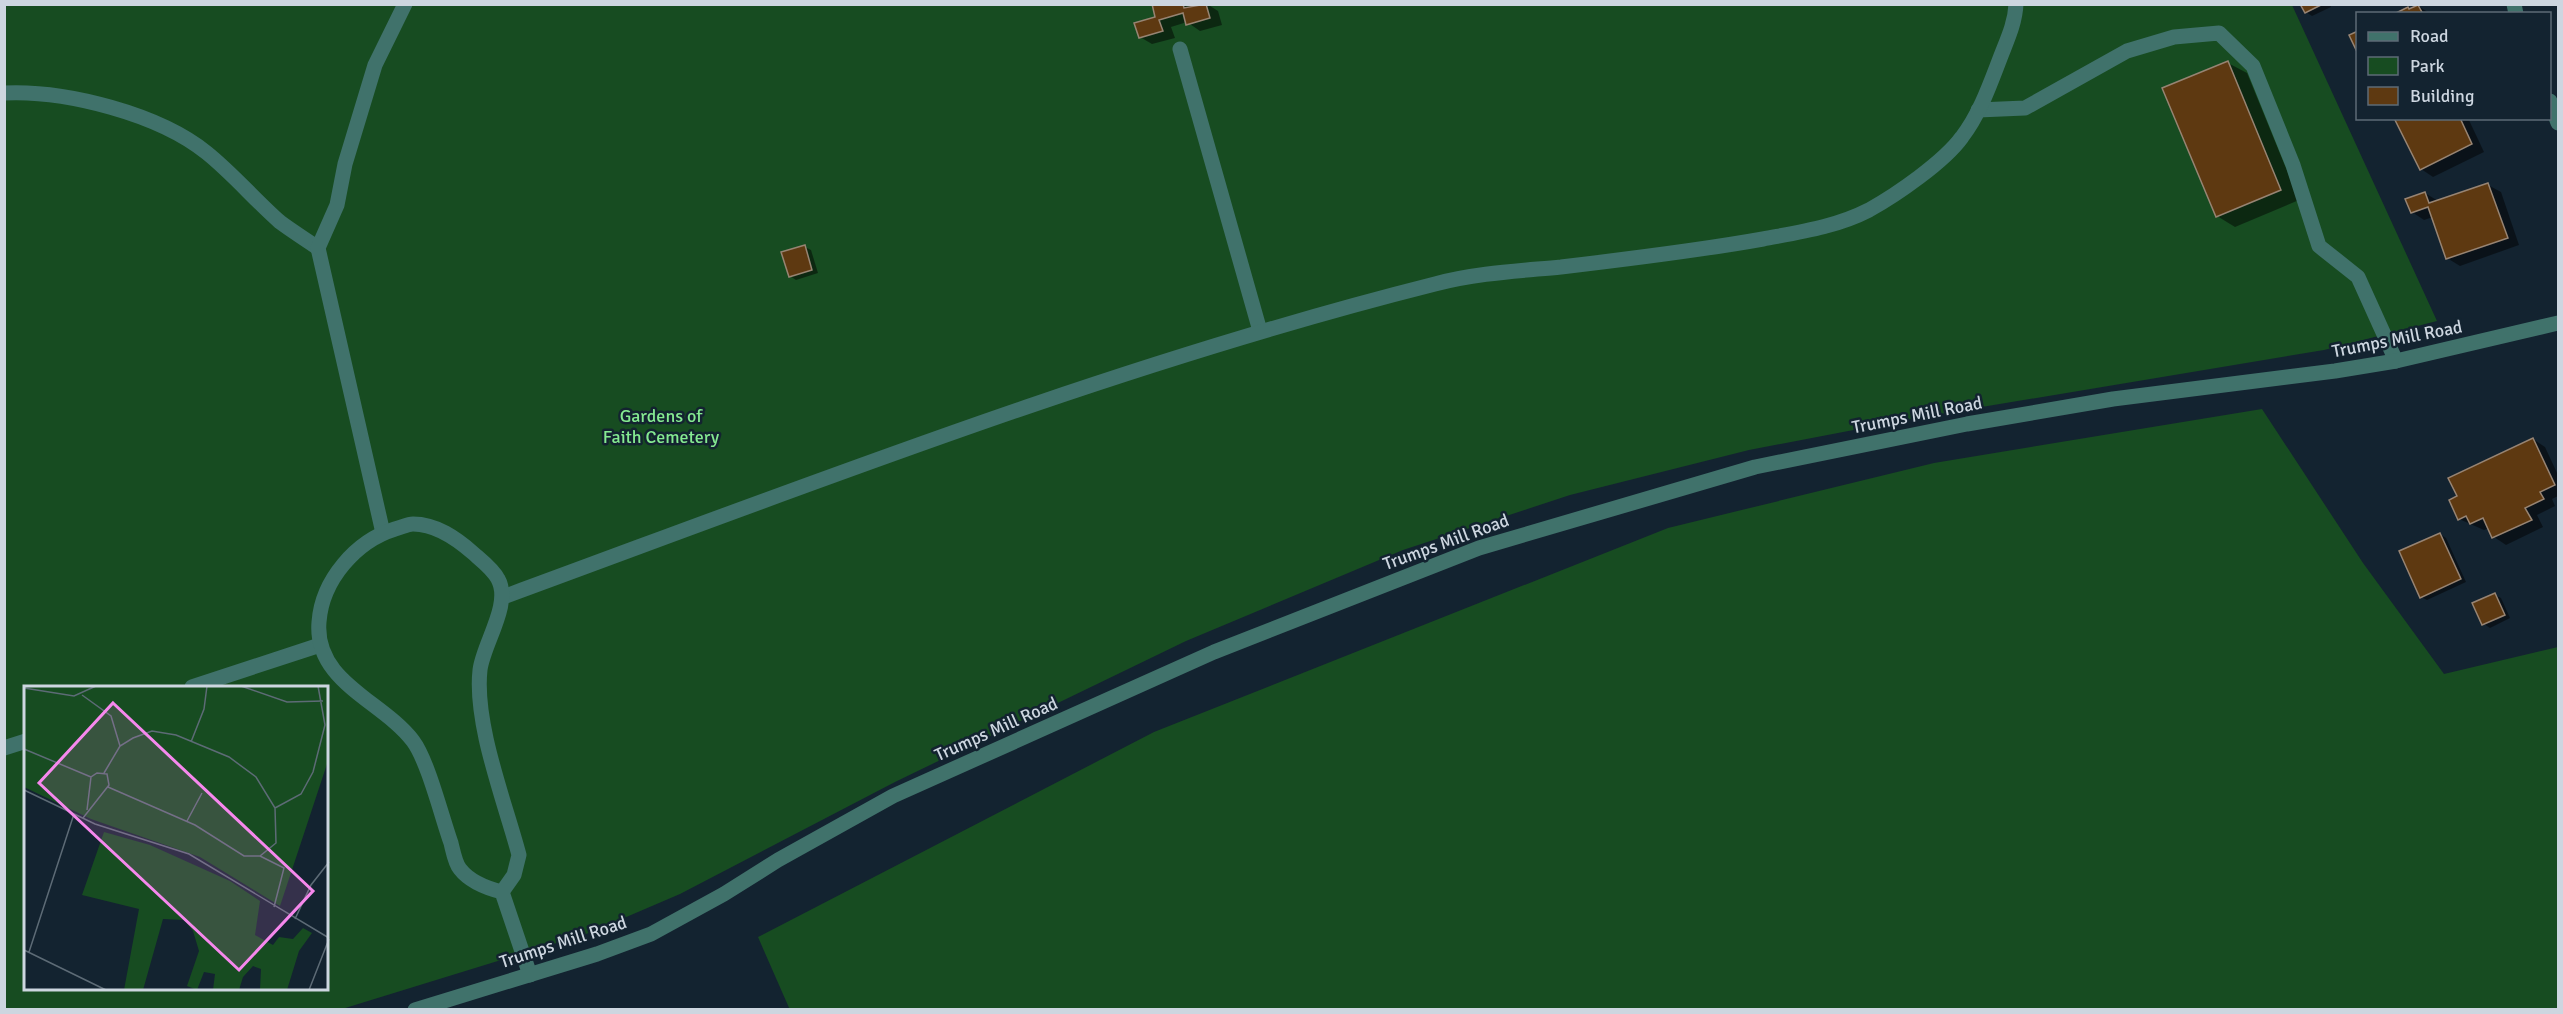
<svg xmlns="http://www.w3.org/2000/svg" width="2563" height="1014" font-family="Signika,sans-serif">
<style>
.green{fill:#174c21;fill-rule:evenodd}
.shadow{fill:#0007}
.building{fill:#5e3911;stroke:#978473;stroke-width:1.5}
.lines{fill:none;stroke-linecap:round;stroke-linejoin:round}
.minor{stroke:#40726b;stroke-width:15}
.labels{text-anchor:middle;stroke-width:5;stroke-linejoin:round;paint-order:stroke}
.street-label{font-size:18px;fill:#cdd6e0;stroke:#132330}
.park-label{font-size:18px;fill:#85ea91;stroke:#132330}
.inset-road{fill:none;stroke:#5d6b76;stroke-width:1.5}
.view{fill:#f688ed;fill-opacity:0.15;stroke:#f688ed;stroke-width:3}
.inset-edge{fill:none;stroke:#cdd6e0;stroke-width:3}
</style>
<rect width="100%" height="100%" fill="#132330"/>
<g class="green">
<path d="M5,5H2292L2437,321L2324,350L1916,418L1749,450L1570,495L1403,550L1186,641L895,782L680,894L589,933L342,1009L5,1010ZM26,687H327V988H26Z"/>
<polygon points="2262,409 2363,563 2444,674 2558,647 2558,1009 790,1010 758,937 1154,732 1668,528 1934,463"/>
</g>
<g class="shadow">
<polygon points="1153,4 1192,4 1193,7 1207,4 1218,11 1222,25 1200,31 1187,22 1171,27 1175,38 1152,44 1140,37 1157,18"/>
<polygon points="2302,4 2330,4 2331,7 2312,16 2306,12"/>
<polygon points="2418,6 2431,14 2397,14 2408,8 2411,10"/>
<polygon points="2228,63 2247,73 2299,200 2235,227 2217,216"/>
<polygon points="2402,118 2468,118 2484,152 2433,177 2421,169"/>
<polygon points="2488,185 2501,192 2519,245 2460,266 2447,258 2433,217 2424,220 2412,212 2425,193 2438,201"/>
<polygon points="805,247 811,250 818,273 796,280 790,276"/>
<polygon points="2533,439 2545,447 2558,475 2558,496 2552,499 2555,506 2537,515 2543,527 2506,545 2494,537 2489,528 2484,530 2459,519 2459,497"/>
<polygon points="2440,534 2446,538 2466,582 2427,600 2421,597"/>
<polygon points="2495,595 2501,598 2510,618 2490,628 2484,624 2474,604"/>
</g>
<g class="building">
<polygon points="1152,4 1183,4 1184,8 1206,4 1210,18 1186,25 1183,13 1159,20 1163,31 1139,38 1134,23 1155,17"/>
<polygon points="2300,4 2323,4 2305,13"/>
<polygon points="2418,5 2423,14 2394,14 2408,7 2409,9"/>
<polygon points="2358,31 2358,54 2349,35"/>
<polygon points="2228,61 2281,190 2216,217 2162,88"/>
<polygon points="2398,118 2460,118 2472,144 2420,170 2395,120"/>
<polygon points="2488,183 2508,238 2446,259 2428,207 2411,213 2405,199 2425,192 2429,203"/>
<polygon points="805,245 812,270 789,277 781,252"/>
<polygon points="2533,438 2555,485 2540,492 2544,499 2525,508 2532,520 2492,538 2483,518 2470,524 2466,516 2458,520 2449,500 2457,496 2448,478"/>
<polygon points="2440,533 2461,579 2420,598 2399,551"/>
<polygon points="2495,593 2505,615 2482,625 2472,603"/>
</g>
<g class="lines">
<g class="minor">
<polyline points="2514,4 2516,14"/>
<polyline points="1180,49 1260,331"/>
<path d="M4,93C66,90 159,114 207,153C233,174 255,200 280,222C292,231 305,239 318,248"/>
<polyline points="2550,101 2558,123"/>
<polyline points="1978,110 2025,108 2127,51 2174,37 2219,33 2253,66 2293,165 2319,246 2358,277 2396,361"/>
<polyline points="383,533 318,248 337,205 345,164 375,65 405,4"/>
<path d="M503,597C811,484 1117,364 1435,284C1476,273 1519,271 1561,267C1629,259 1696,251 1763,239C1800,232 1836,227 1869,210C1896,195 1944,162 1962,137C1979,115 1989,87 1999,61C2006,42 2015,25 2016,4"/>
<polyline points="192,687 320,645"/>
<polyline points="4,748 26,741"/>
<path d="M502,892C486,888 470,882 460,869C455,863 453,851 451,843C442,818 428,761 413,741C383,701 314,682 319,622C322,580 356,541 395,529C401,528 407,524 413,524C436,524 456,538 473,553C481,560 493,569 498,579C512,604 483,644 480,670C474,724 505,802 519,855L514,875L502,892L530,975"/>
<polyline points="415,1010 597,954 651,934 724,894 778,860 893,796 1214,652 1479,548 1755,467 1967,424 2113,399 2335,371 2396,361 2558,323"/>
</g>
</g>
<g class="labels">
<g class="street-label">
<text transform="translate(2397 339) rotate(-11)" y="6">Trumps Mill Road</text>
<text transform="translate(1917 415) rotate(-11)" y="6">Trumps Mill Road</text>
<text transform="translate(1446 542) rotate(-20)" y="6">Trumps Mill Road</text>
<text transform="translate(996 729) rotate(-24)" y="6">Trumps Mill Road</text>
<text transform="translate(563 942) rotate(-18)" y="6">Trumps Mill Road</text>
</g>
<g class="park-label">
<text x="661" y="422">Gardens of<tspan x="661" dy="21">Faith Cemetery</tspan></text>
</g>
</g>
<g transform="translate(24 686)">
<rect width="304" height="304" fill="#132330"/>
<path d="M0,0H304V75L256,220L176,171L67,133L0,101ZM80,146L126,159L206,195L236,215L231,249L249,259L255,251L269,253L279,242L288,247L275,265L263,304H236L237,283L229,280L219,291L215,304H189L191,288L180,286L173,304L163,300L175,265L169,245L160,234L139,233L119,304H100L115,223L58,209Z" fill="#174c21"/>
<path class="inset-road" d="M217,0L263,16L299,15M0,2L50,10L72,0M58,9L87,30L96,60M167,56L180,23L183,0M0,63L67,91M80,87L96,60L109,52L128,45L152,49L205,71L232,91L251,122L252,157L236,170H220L171,139L84,101M0,104L71,138L165,168L305,252M251,122L277,108L289,86L301,39L294,0M59,132L85,99L83,88L73,87L67,91L63,124M163,135L178,107M236,170L260,182L250,221M271,233L287,199L305,176M0,264L82,304M5,266L50,128M285,304L305,253"/>
<path class="view" d="M89,17L289,205L215,284L15,97Z"/>
<rect width="304" height="304" class="inset-edge"/>
</g>
<rect width="2563" height="1014" fill="none" stroke="#cdd6e0" stroke-width="12"/>
<rect x="2356" y="12" width="195" height="108" fill="#132330" stroke="#5d6b76" stroke-width="1.5"/>
<rect x="2368" y="32" width="30" height="9" fill="#40726b" stroke="#5d6b76" stroke-width="1.5"/>
<text x="2410" y="42" font-size="18" fill="#cdd6e0">Road</text>
<rect x="2368" y="57" width="30" height="18" fill="#174c21" stroke="#5d6b76" stroke-width="1.5"/>
<text x="2410" y="72" font-size="18" fill="#cdd6e0">Park</text>
<rect x="2368" y="87" width="30" height="18" fill="#5e3911" stroke="#5d6b76" stroke-width="1.5"/>
<text x="2410" y="102" font-size="18" fill="#cdd6e0">Building</text>
</svg>
